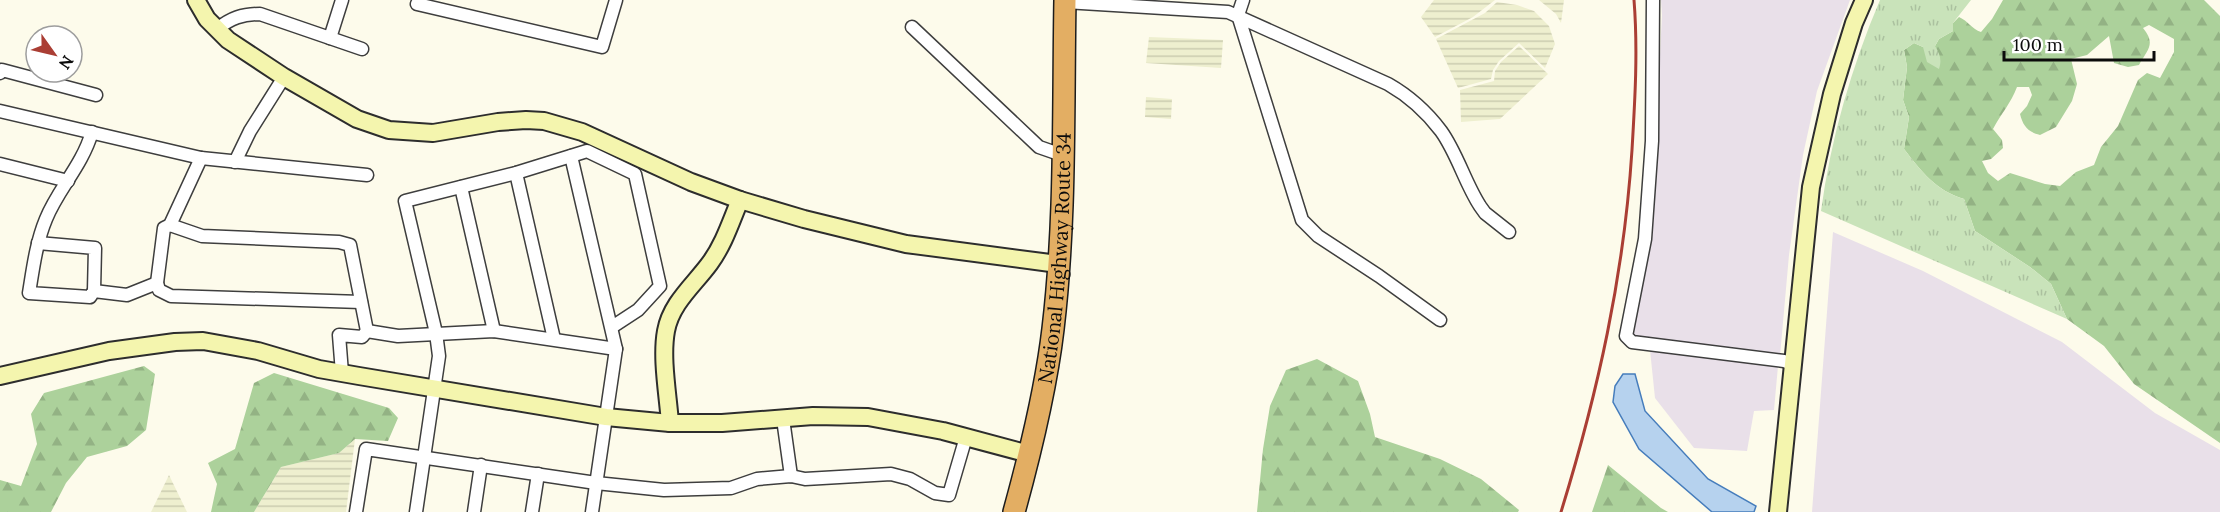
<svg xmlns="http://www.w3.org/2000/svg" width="2220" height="512" font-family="Lora,serif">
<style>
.industrial{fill:#e9e0e9}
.farmland{fill:url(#farmland-rules)}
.forest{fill:url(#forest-firs);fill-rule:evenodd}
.park{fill:url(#park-tufts)}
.water{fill:#b6d2ee;stroke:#467dbc;stroke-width:1.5}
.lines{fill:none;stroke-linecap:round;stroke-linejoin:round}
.street-casing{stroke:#3e3e3e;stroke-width:15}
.secondary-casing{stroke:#2d2d2d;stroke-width:20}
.highway-casing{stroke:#1c1c1c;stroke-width:24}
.street{stroke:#fff;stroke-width:12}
.secondary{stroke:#f4f5ae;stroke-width:16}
.highway{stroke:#e3ae63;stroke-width:21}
.rail{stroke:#aa3e34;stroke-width:3}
.labels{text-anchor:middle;stroke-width:6;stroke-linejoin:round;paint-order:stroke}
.street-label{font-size:20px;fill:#0b0b0b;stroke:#fff}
</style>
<defs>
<pattern id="farmland-rules" width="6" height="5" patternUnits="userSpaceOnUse" patternTransform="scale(1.5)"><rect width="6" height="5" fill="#eeefcf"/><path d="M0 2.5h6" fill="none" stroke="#cbccb0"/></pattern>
<pattern id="forest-firs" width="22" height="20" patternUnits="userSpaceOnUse" patternTransform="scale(1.5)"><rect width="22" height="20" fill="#acd19b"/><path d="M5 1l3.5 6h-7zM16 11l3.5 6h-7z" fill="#93b284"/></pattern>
<pattern id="park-tufts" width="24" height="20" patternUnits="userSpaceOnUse" patternTransform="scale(1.5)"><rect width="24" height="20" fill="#c9e3ba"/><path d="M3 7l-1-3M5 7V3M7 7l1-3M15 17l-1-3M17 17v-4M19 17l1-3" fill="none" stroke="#abc19f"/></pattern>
</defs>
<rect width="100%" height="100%" fill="#fdfbeb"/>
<g class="industrial">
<polygon points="1661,0 1850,0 1817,91 1803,155 1789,255 1780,356 1632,338 1651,235 1662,15"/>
<polygon points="1833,232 1923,271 2062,342 2155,413 2220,450 2220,512 1812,512"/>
<polygon points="1650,350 1778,366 1774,410 1754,411 1747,451 1694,448 1655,398"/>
</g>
<g class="farmland">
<polygon points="1434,0 1495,0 1473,17 1435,37 1421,17"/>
<polygon points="1539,0 1564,0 1561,23 1556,14"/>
<polygon points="1497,2 1517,5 1534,11 1549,26 1555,44 1545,68 1519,43 1499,61 1493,70 1491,79 1458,88 1436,39 1485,13"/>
<polygon points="1149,37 1223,40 1221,68 1146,63"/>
<polygon points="1519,46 1548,74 1500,119 1461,122 1460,90 1494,81 1495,71 1501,62"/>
<polygon points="1146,97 1172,99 1171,119 1145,117"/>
<polygon points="355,439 346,512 254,512 281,467 339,453"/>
<polygon points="169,475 187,512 151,512"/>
</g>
<g class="forest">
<path d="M2003,0H2204L2220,16V443L2134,384L2104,346L2067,319L2051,284L2030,267L1975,231L1964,199C1935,190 1922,172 1904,149L1909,117L1903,100L1907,67L1904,50L1914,43L1923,47L1935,46L1939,39L1953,31V23L1959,17C1968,21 1972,29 1981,32L1992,19ZM2149,25L2174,39V52L2160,78L2147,73L2138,80L2118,126L2101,147L2094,165L2076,172L2060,186L2045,184L2010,173L1998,181L1988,173L1982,161L1991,159L2003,148L2002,140L1993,129C2001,114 2011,103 2017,87H2029L2032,95L2027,106L2020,114C2023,126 2028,132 2040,135L2056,127L2072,101L2077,84L2071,59L2087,55L2109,36L2114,63L2128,67L2139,65C2148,49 2156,44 2143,28Z"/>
<polygon points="1317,359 1358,381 1370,414 1375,437 1440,459 1481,479 1519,510 1518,512 1257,512 1263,449 1270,406 1286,370"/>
<polygon points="144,366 155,374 146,430 127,446 87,457 66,483 51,512 0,512 0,480 21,486 37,444 31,414 44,393"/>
<polygon points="274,373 389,408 398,418 388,441 355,439 339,453 281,467 254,512 211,512 217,484 208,463 235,449 254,383"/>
<polygon points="1608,465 1661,508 1668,512 1592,512"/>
</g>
<path class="park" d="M1880,0H1971L1953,23V31L1939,39L1935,46C1940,54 1942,60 1939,69L1927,62L1923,47L1914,43L1904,50L1907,67L1903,100L1909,117L1904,149C1922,172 1935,190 1964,199L1975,231L2030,267L2051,284L2067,319L1821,211C1831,138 1851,68 1880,0Z"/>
<polygon class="water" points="1623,374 1635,374 1645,411 1708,479 1756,506 1754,512 1712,512 1639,449 1613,402 1615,386"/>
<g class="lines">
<g class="street-casing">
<g id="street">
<polyline points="419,0 417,4 602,47 616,0"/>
<polyline points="1243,0 1238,15 1302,220 1318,236 1379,276 1440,320"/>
<polyline points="1653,0 1652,141 1645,239 1626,336 1632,342 1784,361 1794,365"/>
<path d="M1065,2L1228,12L1388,84C1409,96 1426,111 1441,131C1457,153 1465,183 1480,206L1485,213L1509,232"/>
<polyline points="912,27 1039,147 1062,155"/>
<path d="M217,29C231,18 242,14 260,14L362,49"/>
<polyline points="330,38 342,0"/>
<polyline points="0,73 2,70 96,95"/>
<polyline points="0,111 201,158 367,175"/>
<path d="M92,132C82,166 58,189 46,219C36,243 33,269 29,293L90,297L94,291L127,295L157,283"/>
<polyline points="571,156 616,349 592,512"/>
<polyline points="201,158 170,225 164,228 157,283 159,290 171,296 361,302"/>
<polyline points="235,162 250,131 284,77"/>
<polyline points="0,164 68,181"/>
<polyline points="516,173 554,339"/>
<polyline points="461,187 494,331"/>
<polyline points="170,225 202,236 339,242 350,245 367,331 362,337 339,335 342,373"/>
<polyline points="38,243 95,248 94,291"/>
<polyline points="367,331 398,336 494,331 616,349"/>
<polyline points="783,419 791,476"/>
<polyline points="356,512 366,449 596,483 664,490 731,488 757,479 791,476 805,479 891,474 910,479 935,493 949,495 966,437"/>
<polyline points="416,512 439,356 436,333 405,201 516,173 587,151 635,174 660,286 638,310 612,327"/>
<polyline points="474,512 481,465"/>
<polyline points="532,512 538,474"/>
</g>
</g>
<g class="secondary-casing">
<g id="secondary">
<polyline points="196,0 207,19 228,40 284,77 357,119 389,130 433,133 498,122 526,120 544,121 582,132 691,182 740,200 804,219 906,244 1058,264"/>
<polyline points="0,376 109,351 175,342 203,341 258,351 319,369 359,376 606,417 670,423 722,423 813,416 868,417 943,431 1029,454"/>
<path d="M670,423C668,395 661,358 666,331C671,303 694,285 710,263C724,244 731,221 740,200"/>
<polyline points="1778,512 1811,187 1832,94 1854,23 1864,0"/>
</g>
</g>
<g class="highway-casing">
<g id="highway">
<path id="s1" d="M1014,512C1030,454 1046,389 1053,329C1066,220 1063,109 1065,0"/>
</g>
</g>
<use href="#street" class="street"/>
<use href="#secondary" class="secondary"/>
<use href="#highway" class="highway"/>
<path class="rail" d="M1561,512C1598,392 1624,275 1632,150C1635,100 1638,50 1634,0"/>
</g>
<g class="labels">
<g class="street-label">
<text dy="7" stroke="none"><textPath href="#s1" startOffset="258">National Highway Route 34</textPath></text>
</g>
</g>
<g transform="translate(54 54) rotate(124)"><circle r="28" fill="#ffffff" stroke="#9d9d9d" stroke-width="1.5"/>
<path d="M0-4.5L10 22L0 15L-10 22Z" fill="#aa3e34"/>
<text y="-9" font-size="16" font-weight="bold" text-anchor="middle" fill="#0b0b0b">N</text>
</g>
<path d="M2004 51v9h150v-9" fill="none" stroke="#0b0b0b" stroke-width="3"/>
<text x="2013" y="51" font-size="18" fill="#0b0b0b" stroke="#ffffff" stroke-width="4.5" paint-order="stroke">100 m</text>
</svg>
